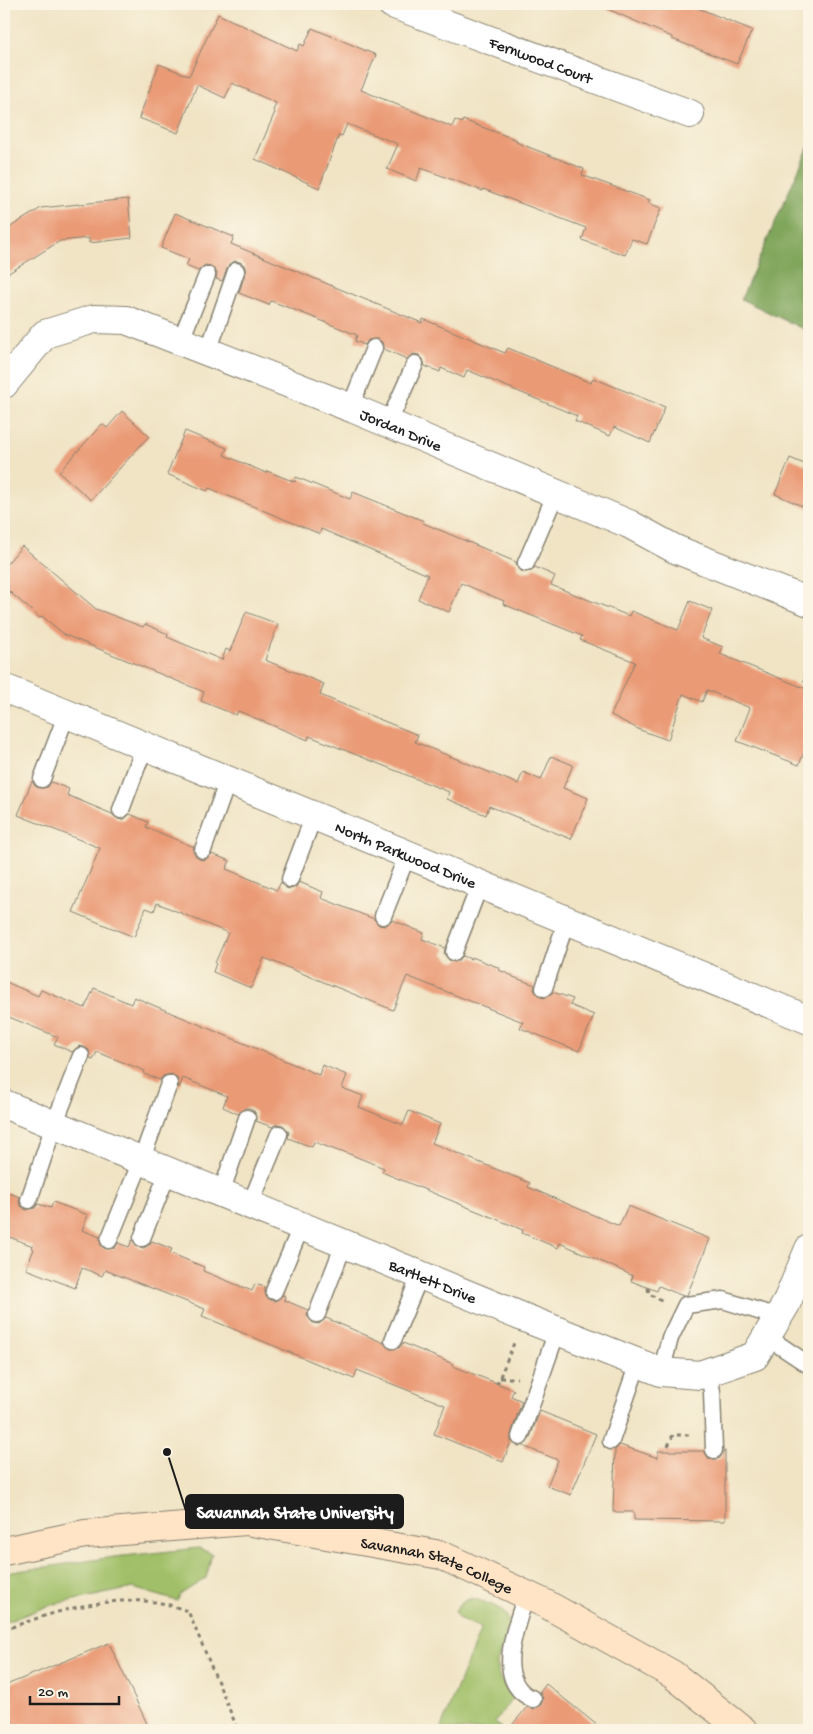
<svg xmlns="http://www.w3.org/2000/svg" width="813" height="1734" font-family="'Gochi Hand',sans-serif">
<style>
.green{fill:#a0bf68;stroke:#5e6e42}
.forest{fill:#80a65c;stroke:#4e613c}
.building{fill:#ea9a75}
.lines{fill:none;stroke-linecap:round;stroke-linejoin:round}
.lane-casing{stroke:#868070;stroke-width:19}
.street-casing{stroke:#868070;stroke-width:30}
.secondary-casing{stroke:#868070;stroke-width:30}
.path{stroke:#868070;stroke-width:3;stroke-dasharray:4 4;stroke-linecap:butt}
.lane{stroke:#fff;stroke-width:16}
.street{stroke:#fff;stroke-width:28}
.secondary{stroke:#ffe4c6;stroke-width:28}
.labels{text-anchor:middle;stroke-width:5;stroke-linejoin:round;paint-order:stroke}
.street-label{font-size:16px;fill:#1c1c1c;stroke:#fcf5e5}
.leader{fill:none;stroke:#1c1c1c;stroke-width:2}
.callout-dot{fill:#1c1c1c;stroke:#fcf5e5;stroke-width:2}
.callout{fill:#1c1c1c;stroke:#1c1c1c;stroke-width:2}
.callout-label{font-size:18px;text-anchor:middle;font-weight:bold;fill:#fff}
</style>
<rect width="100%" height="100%" fill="#fcf5e5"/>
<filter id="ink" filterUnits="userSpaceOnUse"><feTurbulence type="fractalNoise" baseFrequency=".02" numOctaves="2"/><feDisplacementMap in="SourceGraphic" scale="10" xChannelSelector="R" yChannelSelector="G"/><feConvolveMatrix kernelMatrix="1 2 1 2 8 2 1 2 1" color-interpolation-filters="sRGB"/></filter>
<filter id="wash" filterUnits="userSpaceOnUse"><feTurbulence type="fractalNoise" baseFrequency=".0096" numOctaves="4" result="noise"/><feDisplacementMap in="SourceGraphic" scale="20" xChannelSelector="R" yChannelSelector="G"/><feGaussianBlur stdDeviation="1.12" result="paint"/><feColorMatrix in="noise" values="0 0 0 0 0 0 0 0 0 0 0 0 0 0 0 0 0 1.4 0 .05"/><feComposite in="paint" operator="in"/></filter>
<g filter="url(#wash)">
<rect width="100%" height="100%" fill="#f0e4c5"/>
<g class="green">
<polygon points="199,1548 212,1554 206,1578 181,1594 177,1601 133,1588 50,1605 4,1623 4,1573 114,1557"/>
<path d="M473,1598C483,1602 498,1605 505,1614C517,1628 497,1651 497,1666C497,1678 506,1688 514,1696L495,1722L501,1728L499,1730H440L481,1628L458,1618L455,1613C458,1604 464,1600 473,1598Z"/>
</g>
<polygon class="forest" points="809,146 809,332 741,299"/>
<g id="blocks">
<g class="building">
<polygon points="596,4 688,4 752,30 737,64 672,39 672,37"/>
<polygon points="218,14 297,51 300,44 304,46 312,28 376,55 361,90 452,127 455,120 462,123 463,120 517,140 516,142 584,169 582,175 650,200 648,203 661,208 647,244 632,239 625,255 582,240 586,228 483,189 483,191 421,168 416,181 387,169 398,144 347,124 342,136 339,135 319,188 255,159 275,112 273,111 276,103 232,83 225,98 197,85 178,133 139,118 159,64 189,76"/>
<polygon points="128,199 132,238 89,243 89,238 60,241 4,276 4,231 41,208"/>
<polygon points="175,213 234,237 231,244 422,323 423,319 505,353 508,348 591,383 593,378 665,407 650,443 614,427 610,436 575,421 577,416 467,370 464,378 441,368 440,372 425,366 423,359 419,355 414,354 407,359 384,349 382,342 377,339 368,340 365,345 355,341 357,335 305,314 271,301 269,305 239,293 246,270 244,265 240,262 235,261 229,264 222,281 216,279 217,273 211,266 205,265 198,271 186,266 189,259 161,248"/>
<polygon points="122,411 149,436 91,500 59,472 102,424 107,428"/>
<polygon points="185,431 227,448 224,455 266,473 267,471 295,482 296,477 350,499 353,492 424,521 423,523 516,562 518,569 523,572 532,571 535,567 555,576 551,585 629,616 631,611 678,630 690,601 712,610 701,638 723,647 720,654 809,690 809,740 799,765 737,741 750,708 707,690 702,702 683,694 668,740 640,730 611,715 635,662 580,640 582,636 503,604 504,601 461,583 449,612 418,599 428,575 321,529 320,534 209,488 207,491 167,474"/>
<polygon points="790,458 809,466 809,509 775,494"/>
<polygon points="22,546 96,609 143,627 145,624 168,634 167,637 222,660 226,649 230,651 246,612 278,624 265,660 324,684 320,695 418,735 415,742 518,784 523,772 541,780 551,756 573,765 563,788 588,798 571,839 489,806 486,815 447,799 449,792 322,741 309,736 308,740 238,711 236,715 201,701 204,692 65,635 42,616 40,618 4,587 4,567"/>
<polygon points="32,781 35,786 39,788 48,787 51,782 69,789 67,795 112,814 118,819 123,820 130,814 148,822 146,827 194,847 193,852 199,859 205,860 212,854 230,861 226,869 277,890 281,882 286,888 291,889 296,887 299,882 323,892 321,898 374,919 379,925 385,926 392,920 424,933 422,939 445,948 444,954 450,961 456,962 463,956 471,959 472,957 500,968 499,970 513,976 513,977 535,985 534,990 540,997 546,998 553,992 573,999 570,1005 594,1015 579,1051 520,1028 523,1022 407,976 393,1010 264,958 251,988 213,972 216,963 215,963 228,933 157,903 154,911 146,908 134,937 73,912 100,848 18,815"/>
<polygon points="4,981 38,996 41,990 85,1008 94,988 131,1004 134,997 319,1075 322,1065 347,1075 342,1088 363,1096 359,1107 403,1125 409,1111 440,1124 432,1143 530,1183 528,1187 619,1226 628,1206 710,1239 687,1295 683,1296 659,1286 657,1291 631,1281 633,1276 616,1268 560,1243 558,1248 522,1233 523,1230 382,1172 384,1168 342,1151 341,1152 314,1142 312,1147 288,1138 289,1132 283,1125 277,1124 272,1127 256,1121 255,1112 250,1108 245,1108 238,1114 223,1107 227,1096 183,1078 179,1088 177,1078 172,1074 163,1076 160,1080 144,1074 145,1071 97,1052 93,1060 90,1059 89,1050 84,1047 79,1046 72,1052 54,1044 58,1037 4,1015"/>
<polygon points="4,1191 20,1197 19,1202 21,1206 26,1210 35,1208 38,1204 51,1208 53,1202 88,1215 82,1230 100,1237 101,1246 106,1249 115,1248 118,1243 129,1247 132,1240 138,1247 144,1248 149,1245 152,1241 172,1249 170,1253 204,1267 203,1271 252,1291 255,1284 265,1287 266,1297 271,1300 276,1301 283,1295 285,1296 284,1300 308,1310 307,1316 313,1323 319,1324 326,1318 384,1343 390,1349 399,1348 403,1343 453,1364 453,1366 514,1390 511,1396 522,1401 511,1434 511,1442 503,1462 434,1434 445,1405 357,1370 354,1379 202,1316 205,1309 105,1270 102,1276 82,1268 75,1288 26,1269 34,1249 32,1248 33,1246 4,1235"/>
<polygon points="540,1411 596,1434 571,1495 547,1486 558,1460 523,1446 529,1440"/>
<polygon points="620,1445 658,1458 658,1451 704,1451 709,1459 715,1460 720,1458 724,1451 725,1451 725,1521 634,1520 634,1512 613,1512 615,1450"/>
<polygon points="109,1643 150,1730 4,1730 4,1686"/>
<polygon points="546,1684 603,1730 508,1730 527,1707 533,1709 541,1705 543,1699 540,1692"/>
</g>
</g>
</g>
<g filter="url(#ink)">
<use href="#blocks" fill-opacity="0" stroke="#868070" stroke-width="1"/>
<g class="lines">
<g class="lane-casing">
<g id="lane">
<polyline points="180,342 207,275"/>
<polyline points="208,352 236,271"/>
<polyline points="350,408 374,348"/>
<polyline points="388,424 415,364"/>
<polyline points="526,563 556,493"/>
<polyline points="42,779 67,713"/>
<polyline points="121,810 145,745"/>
<polyline points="203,850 228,780"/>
<polyline points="290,879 314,815"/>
<polyline points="383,916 408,853"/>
<polyline points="454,952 480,884"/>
<polyline points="544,988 567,919"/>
<polyline points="221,1193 247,1118"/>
<polyline points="29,1200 54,1125 81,1056"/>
<polyline points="250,1205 279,1134"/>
<polyline points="142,1238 168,1172"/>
<polyline points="109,1240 141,1161 169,1084"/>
<polyline points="274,1291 301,1227"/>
<polyline points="317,1314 344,1244"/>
<polyline points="767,1337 809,1365"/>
<polyline points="393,1340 420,1276"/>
<polyline points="661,1372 670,1338 686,1305 723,1300 778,1317"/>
<polyline points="709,1372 712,1392 714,1450"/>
<polyline points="520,1437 557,1331"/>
<polyline points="611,1441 638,1363"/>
<path d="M526,1595C517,1625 492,1682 533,1699"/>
</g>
</g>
<g class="street-casing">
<g id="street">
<path id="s1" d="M392,4L690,114"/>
<path id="s2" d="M4,384L45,334L94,319L126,320L354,409L629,524L675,549L809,602"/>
<path id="s3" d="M4,688L809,1020"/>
<path id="s4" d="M4,1104L525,1318L661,1372L700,1375L755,1356L786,1304L809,1249"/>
</g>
</g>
<g class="secondary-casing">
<g id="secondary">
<path id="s5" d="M4,1551L85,1534L246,1521L441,1555L546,1604L672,1674L743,1730"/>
</g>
</g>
<g class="path">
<polyline points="804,682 809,671"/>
<polyline points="648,1288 649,1294 663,1301"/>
<polyline points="500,1378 517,1378"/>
<polyline points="497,1384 514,1343"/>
<polyline points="668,1446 673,1435 690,1435"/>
<path d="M4,1630C52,1612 103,1596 155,1602C166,1603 178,1608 188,1611L238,1730"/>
</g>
<use href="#lane" class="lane"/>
<use href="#street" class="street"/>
<use href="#secondary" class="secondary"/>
</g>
</g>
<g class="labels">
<g class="street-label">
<text dy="6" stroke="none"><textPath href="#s1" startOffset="159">Fernwood Court</textPath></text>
<text dy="6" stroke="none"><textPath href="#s2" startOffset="444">Jordan Drive</textPath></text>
<text dy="6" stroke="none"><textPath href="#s3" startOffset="435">North Parkwood Drive</textPath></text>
<text dy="6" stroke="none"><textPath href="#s4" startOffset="464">Bartlett Drive</textPath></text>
<text dy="6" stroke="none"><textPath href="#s5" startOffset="441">Savannah State College</textPath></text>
</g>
</g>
<path class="leader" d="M167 1452L186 1511"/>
<circle class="callout-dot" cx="167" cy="1452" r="5"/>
<rect class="callout" x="186" y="1495" width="217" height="33" rx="5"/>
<g class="callout-label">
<text x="295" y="1518">Savannah State University</text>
</g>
<rect width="813" height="1734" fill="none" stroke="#fcf5e5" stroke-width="20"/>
<path d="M30 1696v8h89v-8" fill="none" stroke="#1c1c1c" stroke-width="2.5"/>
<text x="38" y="1696" font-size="15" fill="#1c1c1c" stroke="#fcf5e5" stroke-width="4" paint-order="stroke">20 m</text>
</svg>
